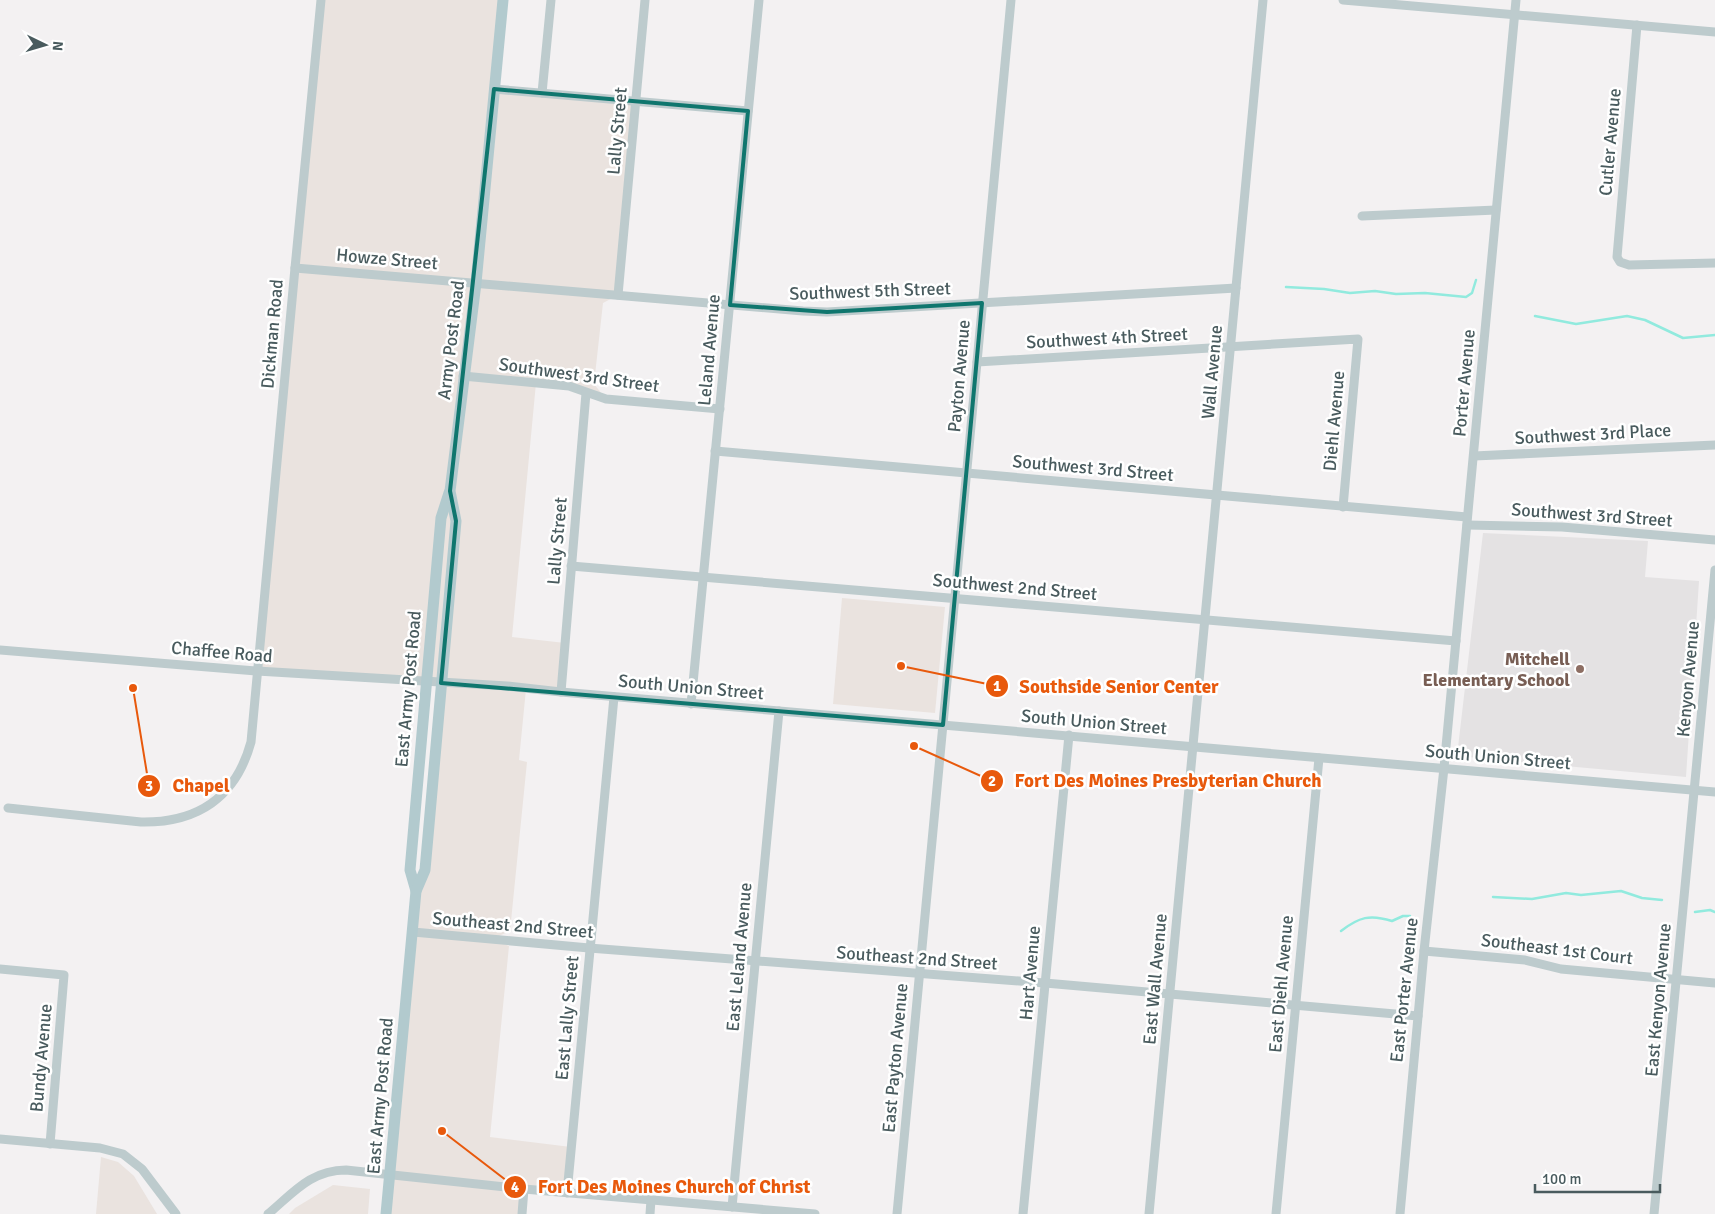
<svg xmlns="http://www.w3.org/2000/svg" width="1715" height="1214" font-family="Signika,sans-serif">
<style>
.commercial{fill:#eae3df}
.education{fill:#e4e2e3}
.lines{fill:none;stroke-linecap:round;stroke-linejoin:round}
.stream{stroke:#91eade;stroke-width:2.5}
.minor{stroke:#bdcbcd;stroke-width:9}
.major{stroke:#b2cace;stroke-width:11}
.marked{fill:none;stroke:#0f766e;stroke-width:4;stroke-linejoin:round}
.education-dot{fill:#8d6e63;stroke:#fff;stroke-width:2}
.labels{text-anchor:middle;stroke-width:5;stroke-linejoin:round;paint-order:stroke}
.street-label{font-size:18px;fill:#495b5e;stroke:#fff}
.education-label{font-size:18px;font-weight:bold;fill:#785e54;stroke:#fff;text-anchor:end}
.leader{fill:none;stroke:#e8590c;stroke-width:2}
.callout-dot{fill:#e8590c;stroke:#fff;stroke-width:2}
.mark-label{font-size:15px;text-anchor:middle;font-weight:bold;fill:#fff}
.callout-label{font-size:19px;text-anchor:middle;font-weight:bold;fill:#e8590c;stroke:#fff;stroke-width:5;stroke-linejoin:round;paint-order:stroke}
</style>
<rect width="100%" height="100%" fill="#f3f1f2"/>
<g class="commercial">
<polygon points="321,0 503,0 494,89 636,101 618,295 603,303 594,384 606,399 569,386 536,383 512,637 565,643 561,692 526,689 519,760 527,762 510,931 492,939 509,946 490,1137 571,1147 567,1193 524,1189 522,1214 386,1214 441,683 257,671"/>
<polygon points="842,598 945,607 935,713 833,704"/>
<polygon points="101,1157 118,1162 134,1176 157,1214 96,1214"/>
<polygon points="333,1185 370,1189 368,1214 289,1214 295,1208"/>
</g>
<polygon class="education" points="1483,533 1648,541 1645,577 1699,581 1686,777 1457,756"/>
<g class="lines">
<g class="stream">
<polyline points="1286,287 1324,289 1350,293 1375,291 1396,294 1425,293 1466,297 1472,293 1476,280"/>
<polyline points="1535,316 1576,324 1627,316 1645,320 1683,338 1715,335"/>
<polyline points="1493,897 1532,899 1566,893 1581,895 1621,891 1642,898 1662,900"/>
<polyline points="1695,912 1710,910 1715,912"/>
<path d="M1341,931C1359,917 1370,914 1392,921L1403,916H1410"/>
</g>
<g class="minor">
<polyline points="1343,0 1715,32"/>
<polyline points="1637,25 1617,257 1620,262 1629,265 1715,263"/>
<polyline points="494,89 748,111"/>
<polyline points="542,93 551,0"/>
<polyline points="1362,216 1496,210"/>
<polyline points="295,268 803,311 827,312 1236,288"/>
<polyline points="618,295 645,0"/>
<polyline points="977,362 1358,339 1343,507"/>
<polyline points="463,376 569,386 606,399 720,409"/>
<polyline points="715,451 1467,517"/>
<polyline points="1474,456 1715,445"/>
<polyline points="1467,525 1562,527 1715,540"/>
<polyline points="571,566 1456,641"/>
<polyline points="0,650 257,671 507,686 561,692 1715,792"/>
<polyline points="561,692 586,393"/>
<polyline points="691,704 759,0"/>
<path d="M8,808L141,822C198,823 236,797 251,742L295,268L321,0"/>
<polyline points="413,932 589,948 1045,983 1418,1016"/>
<polyline points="1424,951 1525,960 1561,969 1715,983"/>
<polyline points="0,969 64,975 50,1144"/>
<polyline points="0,1139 100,1148 123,1154 142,1169 176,1214"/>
<polyline points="567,1193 614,697"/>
<polyline points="732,1207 779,711"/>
<path d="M268,1214C293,1193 311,1170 346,1170L524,1189L815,1214"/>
<polyline points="522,1214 524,1189"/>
<polyline points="650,1214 651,1200"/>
<polyline points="897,1214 1011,0"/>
<polyline points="1023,1214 1069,735"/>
<polyline points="1149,1214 1263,0"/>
<polyline points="1276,1214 1319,758"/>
<polyline points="1400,1214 1424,951 1444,768 1516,0"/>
<polyline points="1654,1214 1715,570"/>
</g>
<g class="major">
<polyline points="416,891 410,870 441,518 449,493"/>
<polyline points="386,1214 416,891 425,870 456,521 450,491 476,283 503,0"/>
</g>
</g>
<path class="marked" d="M494,89L748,111L730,305L827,312L982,303L943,725L441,683L456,521L450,491Z"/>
<circle class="education-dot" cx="1580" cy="669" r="5"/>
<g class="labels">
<g class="street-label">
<text transform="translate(617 131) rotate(-85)" y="6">Lally Street</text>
<text transform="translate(1610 142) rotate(-85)" y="6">Cutler Avenue</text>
<text transform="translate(387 259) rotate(5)" y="6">Howze Street</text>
<text transform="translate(870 291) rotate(-2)" y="6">Southwest 5th Street</text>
<text transform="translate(272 334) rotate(-85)" y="6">Dickman Road</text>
<text transform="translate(1107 338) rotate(-3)" y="6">Southwest 4th Street</text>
<text transform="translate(451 340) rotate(-83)" y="6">Army Post Road</text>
<text transform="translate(709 350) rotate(-85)" y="6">Leland Avenue</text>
<text transform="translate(1212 372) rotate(-85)" y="6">Wall Avenue</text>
<text transform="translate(579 375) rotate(8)" y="6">Southwest 3rd Street</text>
<text transform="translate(959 376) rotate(-85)" y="6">Payton Avenue</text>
<text transform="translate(1464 383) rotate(-85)" y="6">Porter Avenue</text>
<text transform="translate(1334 421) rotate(-85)" y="6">Diehl Avenue</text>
<text transform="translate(1593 434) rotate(-3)" y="6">Southwest 3rd Place</text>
<text transform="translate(1093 468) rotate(5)" y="6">Southwest 3rd Street</text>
<text transform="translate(1592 515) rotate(4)" y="6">Southwest 3rd Street</text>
<text transform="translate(557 541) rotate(-85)" y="6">Lally Street</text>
<text transform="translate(1015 587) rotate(5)" y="6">Southwest 2nd Street</text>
<text transform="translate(222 652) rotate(5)" y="6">Chaffee Road</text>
<text transform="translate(1688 679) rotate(-85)" y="6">Kenyon Avenue</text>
<text transform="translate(691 687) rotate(5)" y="6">South Union Street</text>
<text transform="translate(408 689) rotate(-85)" y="6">East Army Post Road</text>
<text transform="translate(1094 722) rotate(5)" y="6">South Union Street</text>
<text transform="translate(1498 757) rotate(5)" y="6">South Union Street</text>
<text transform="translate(513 925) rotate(5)" y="6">Southeast 2nd Street</text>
<text transform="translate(1557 949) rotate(7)" y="6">Southeast 1st Court</text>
<text transform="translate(739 957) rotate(-85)" y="6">East Leland Avenue</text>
<text transform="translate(917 958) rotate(4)" y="6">Southeast 2nd Street</text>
<text transform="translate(1030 973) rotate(-85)" y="6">Hart Avenue</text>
<text transform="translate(1155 979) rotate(-85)" y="6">East Wall Avenue</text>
<text transform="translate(1281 984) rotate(-85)" y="6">East Diehl Avenue</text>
<text transform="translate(1404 990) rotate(-84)" y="6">East Porter Avenue</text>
<text transform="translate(1658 1000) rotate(-85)" y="6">East Kenyon Avenue</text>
<text transform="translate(567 1018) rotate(-85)" y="6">East Lally Street</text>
<text transform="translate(41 1058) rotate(-85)" y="6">Bundy Avenue</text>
<text transform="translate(895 1058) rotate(-85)" y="6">East Payton Avenue</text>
<text transform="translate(380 1096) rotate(-85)" y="6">East Army Post Road</text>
</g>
<g class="education-label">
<text x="1570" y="665">Mitchell<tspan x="1570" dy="21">Elementary School</tspan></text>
</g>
</g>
<path class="leader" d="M901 666L997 686M914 746L992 781M133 688L149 786M442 1131L515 1187"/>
<g class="callout-dot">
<circle cx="901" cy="666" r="5"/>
<circle cx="914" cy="746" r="5"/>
<circle cx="133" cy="688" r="5"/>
<circle cx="442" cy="1131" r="5"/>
<circle cx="997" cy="686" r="12"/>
<circle cx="992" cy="781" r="12"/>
<circle cx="149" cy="786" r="12"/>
<circle cx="515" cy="1187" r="12"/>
</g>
<g class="mark-label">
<text x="997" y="691">1</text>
<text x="992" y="786">2</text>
<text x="149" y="791">3</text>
<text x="515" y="1192">4</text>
</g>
<g class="callout-label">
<text x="1119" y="693">Southside Senior Center</text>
<text x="1168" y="787">Fort Des Moines Presbyterian Church</text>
<text x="201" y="792">Chapel</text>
<text x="674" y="1193">Fort Des Moines Church of Christ</text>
</g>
<g transform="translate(45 45) rotate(95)" stroke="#ffffff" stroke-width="4" paint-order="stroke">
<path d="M0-4L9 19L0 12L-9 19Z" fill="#495b5e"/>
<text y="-8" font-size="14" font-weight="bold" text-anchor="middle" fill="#495b5e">N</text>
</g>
<path d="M1535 1184v8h125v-8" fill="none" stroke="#495b5e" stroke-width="2.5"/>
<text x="1542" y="1184" font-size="15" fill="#495b5e" stroke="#ffffff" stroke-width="4" paint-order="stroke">100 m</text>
</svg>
